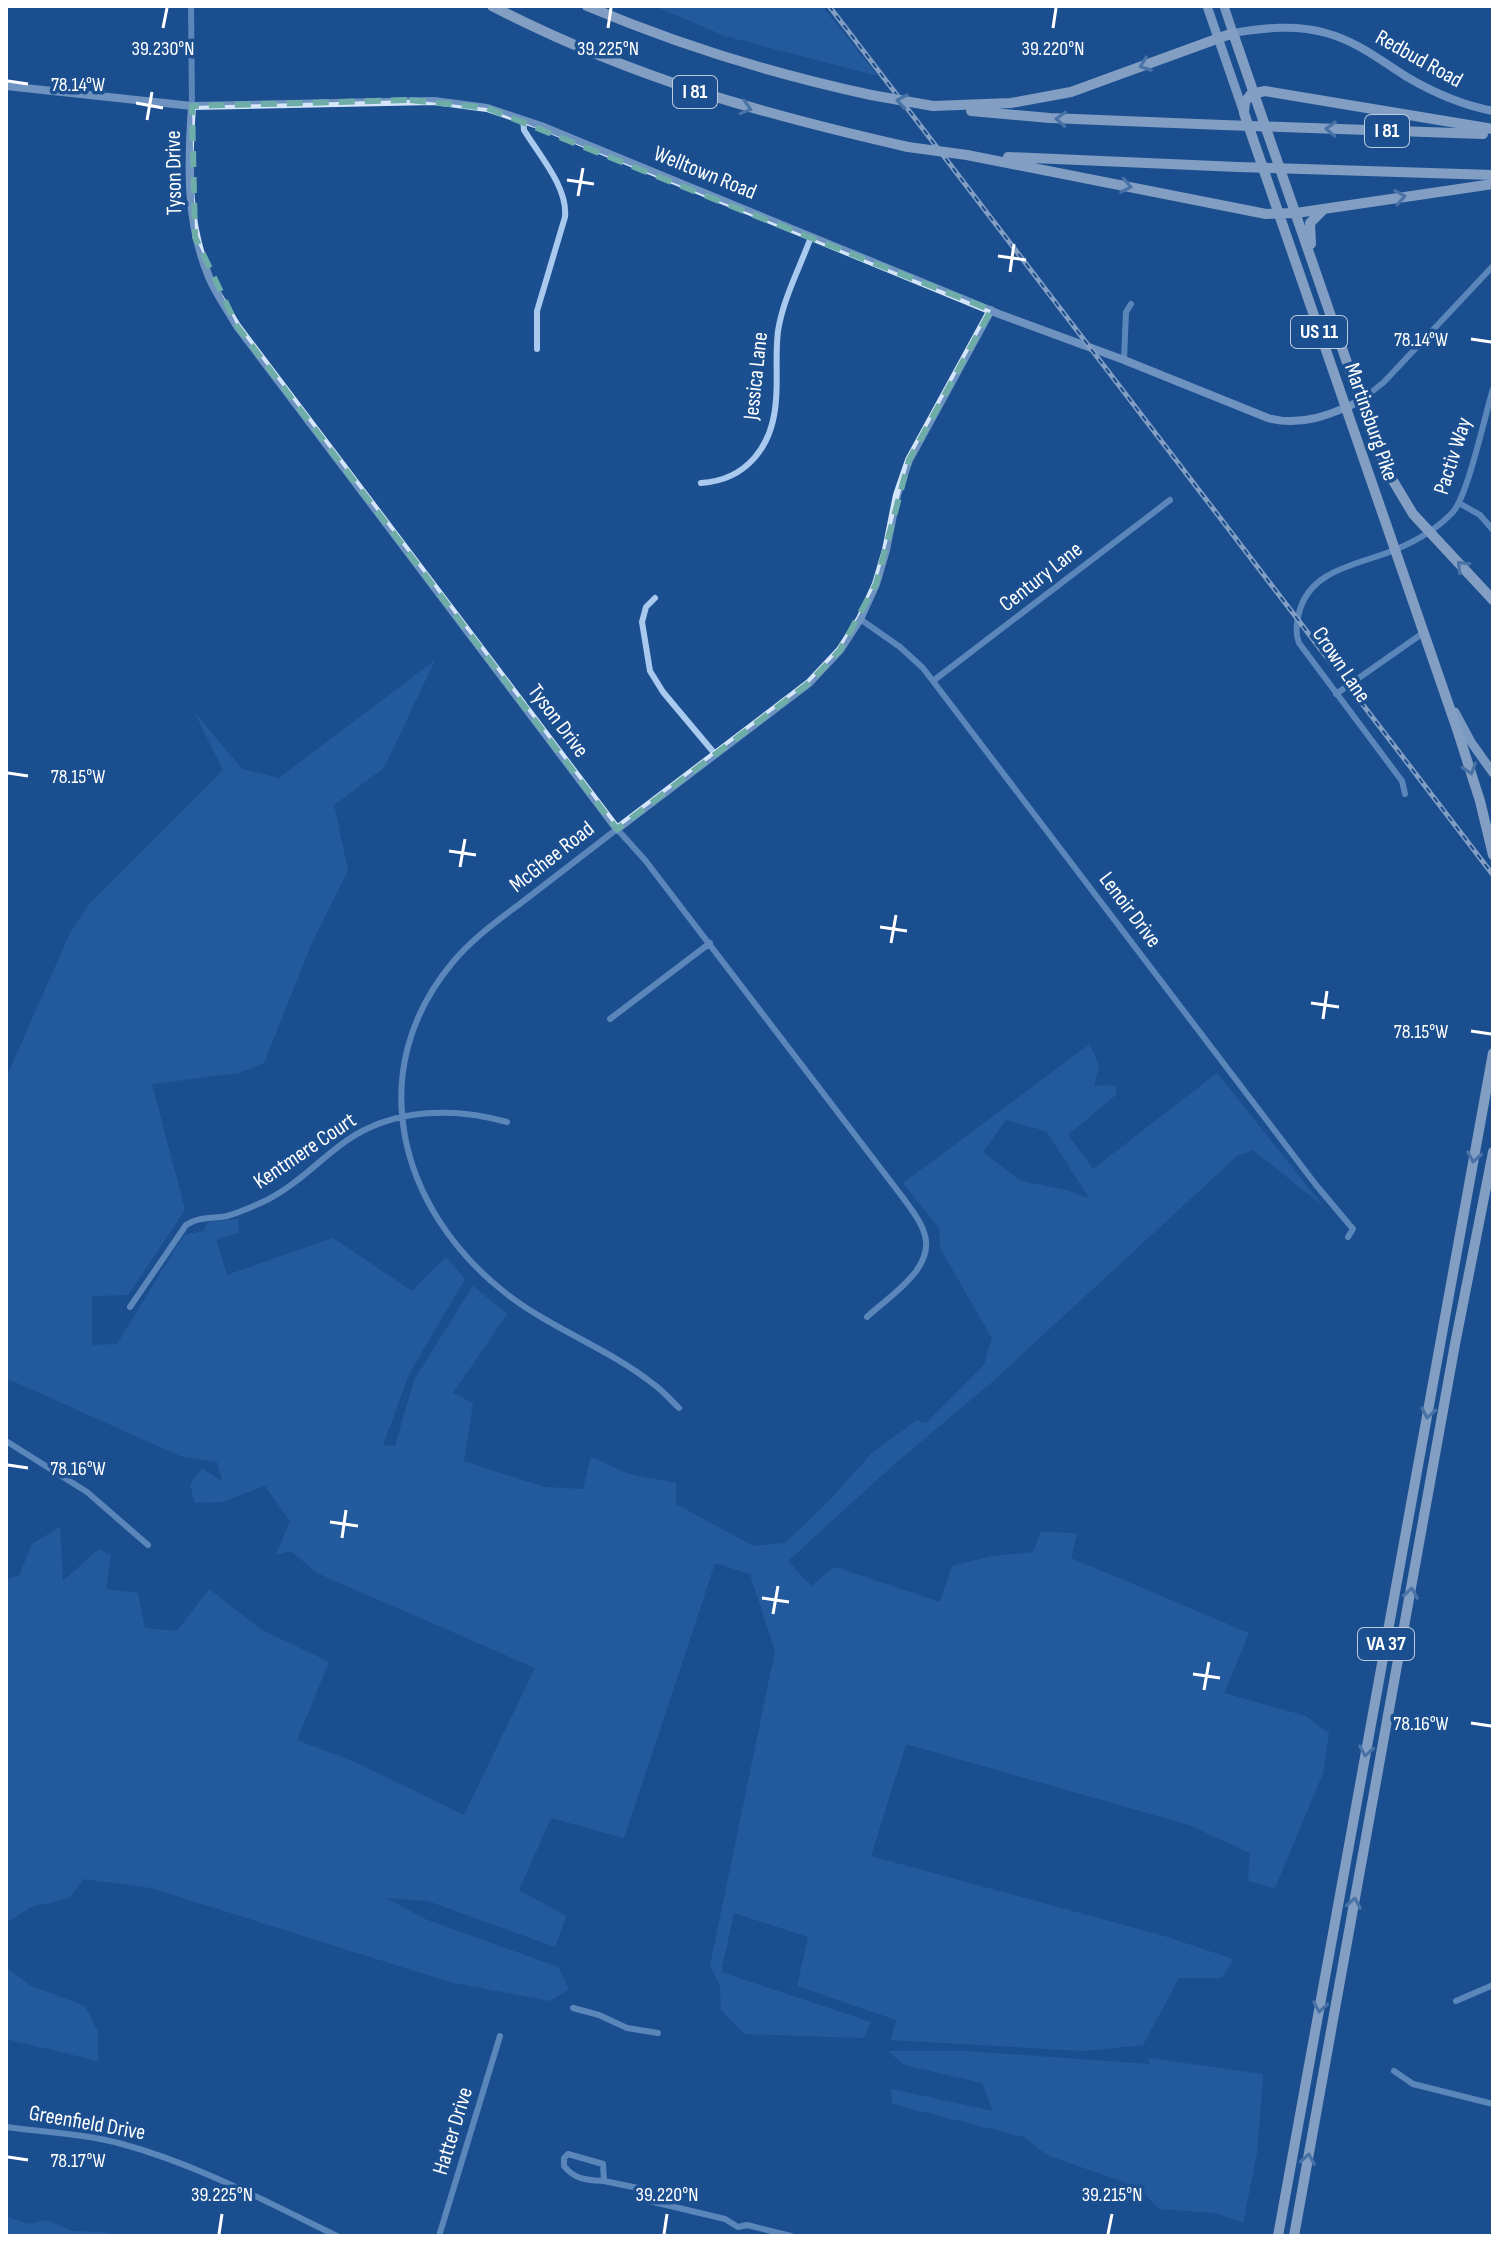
<svg xmlns="http://www.w3.org/2000/svg" width="1499" height="2242" font-family="'Sofia Sans Condensed',sans-serif">
	<rect width="100%" height="100%" fill="#1b4f8f"/>
	<path fill="#2e69ad" fill-rule="evenodd" d="M655,6H822L878,76L725,36Z
		M435,660L384,768L334,805L348,870L311,945L264,1063L238,1073L152,1084L185,1210L128,1295L92,1296V1345L117,1344L184,1235L204,1231L208,1222L238,1219L239,1233L216,1239L227,1275L333,1238L412,1291L446,1257L465,1279L409,1374L383,1445L395,1446L414,1380L473,1286L507,1314L453,1393L473,1403L464,1461L544,1487L583,1489L591,1457L629,1474L676,1483V1504L753,1546L785,1543L826,1504L872,1453L917,1420L926,1423L984,1365L992,1338L940,1248L939,1228L903,1183L1090,1044L1099,1066L1094,1086L1115,1085L1117,1094L1068,1135L1093,1169L1217,1073L1323,1206L1253,1150L1237,1156L992,1382L891,1467L788,1561L811,1586L835,1567L940,1602L952,1566L992,1556L1033,1552L1041,1532L1077,1533L1071,1558L1249,1633L1224,1693L1306,1716L1329,1733L1323,1773L1275,1888L1248,1881L1250,1853L1189,1825L906,1744L871,1856L1164,1936L1233,1959L1222,1978H1179L1143,2045L1083,2051L891,2040L896,2020L797,1986L808,1937L734,1913L721,1972L871,2022L864,2038L745,2034L721,2010L720,1985L710,1966L775,1651L750,1574L715,1563L624,1838L551,1818L519,1890L566,1916L555,1947L428,1901L386,1898L425,1919L558,1967L569,1989L550,2001L450,1982L151,1888L84,1879L69,1898L31,1907L9,1921L6,1919V1579L19,1576L32,1544L60,1527L63,1581L99,1549L111,1555L106,1589L138,1593L145,1628L177,1631L209,1589L260,1629L329,1662L297,1740L357,1763L464,1815L535,1668L317,1573L291,1551L276,1555L290,1521L265,1486L222,1502L195,1503L190,1485L202,1468L223,1482L217,1462L180,1456L6,1378V1078L70,933L89,904L223,770L195,713L242,769L279,778ZM1006,1120L1046,1131L1090,1199L1066,1190L1021,1181L983,1152Z
		M6,1967L31,1986L85,2006L98,2032V2061L6,2039Z
		M888,2051H965L1150,2064L1148,2058L1263,2074L1257,2153L1243,2223L1216,2213L1159,2209L1138,2187L1047,2155L1024,2137L892,2104L891,2089L993,2111L982,2083L904,2065Z
		M6,2216L28,2224L47,2220L72,2231L101,2232L121,2236H6Z"/>
	<g fill="none" stroke-linecap="round" stroke-linejoin="round">
		<path stroke="#a9c9ee" stroke-width="6" d="M191,6L192,106
			M523,120L524,130C539,155 568,187 565,217L537,311V349
			M1124,360L1126,312L1131,304
			M1360,401L1384,382L1493,266
			M701,483C747,480 773,446 776,400C778,377 775,354 778,331C783,299 800,267 811,237
			M1459,503L1480,515L1493,530
			M655,598L646,607L642,622L650,671L663,692L715,754
			M860,619L900,647L923,668L1316,1185L1353,1229L1348,1237
			M933,681L1170,500
			M1336,694L1423,633
			M1405,794L1402,781L1299,643C1295,633 1296,624 1299,613C1310,568 1360,565 1397,549C1418,540 1437,529 1453,512C1468,495 1485,415 1493,389
			M610,1019L710,943
			M130,1307L186,1225C199,1216 212,1219 227,1216C241,1212 254,1206 267,1200C298,1184 319,1160 346,1141C393,1108 454,1107 507,1122
			M679,1408C670,1399 662,1390 652,1383C606,1347 549,1328 503,1291C399,1208 362,1070 453,962C472,939 497,921 521,903C553,878 585,854 617,829L645,860L904,1199C911,1209 920,1220 924,1232C937,1268 889,1296 867,1317
			M6,1441L87,1492L148,1545
			M1456,2001L1493,1985
			M573,2008L599,2015L627,2028L658,2033
			M1394,2071L1413,2084L1493,2104
			M6,2127C44,2132 85,2134 122,2144C196,2164 267,2202 337,2236
			M568,2154L603,2164L604,2181C588,2180 575,2180 564,2166V2158Z
			M604,2181L638,2188L639,2194L645,2200L725,2219L738,2227L747,2225L791,2236
			M439,2236L500,2036"/>
		<path stroke="#d6e6fa" stroke-width="8" d="M1233,33C1263,28 1296,24 1326,33C1356,41 1380,60 1407,77C1434,93 1462,105 1493,111
			M6,86L192,106L434,101L487,108L541,126L999,314L1124,360L1268,418C1301,427 1330,415 1360,401
			M192,106C188,165 186,222 209,277C216,294 228,310 237,326L617,829L809,683L840,650L860,619L876,584L886,550L897,495L909,460L991,310"/>
		<path stroke="#f0f6ff" stroke-width="9" d="M1207,6L1244,113
			M1224,6L1233,33
			M1455,712L1471,742L1493,773"/>
		<path stroke="#fff" stroke-width="10" d="M492,6C630,77 758,113 908,147
			M587,6C679,45 773,74 871,95
			M933,106L1011,103L1071,92L1233,33L1370,429L1386,469L1413,514L1493,600
			M971,111L1050,118L1223,125
			M1282,127L1483,134
			M1493,129L1265,91L1251,94L1245,102L1244,113L1457,729L1480,801L1493,855
			M967,155L1266,214L1296,213L1493,184
			M1008,157L1238,167
			M1303,169L1493,175
			M1311,244L1310,223L1323,210
			M1278,2236L1493,1053
			M1294,2236L1455,1344L1493,1152"/>
		<g stroke="#fff" stroke-width="5">
			<path id="rail" d="M829,6L1493,875"/>
		</g>
		<use href="#rail" stroke="#1b4f8f" stroke-width="2" stroke-dasharray="6" stroke-linecap="butt"/>
		<path stroke="#fff" stroke-width="10" d="M871,95L933,106
			M1223,125L1282,127
			M908,147L967,155
			M1238,167L1303,169"/>
	</g>
	<defs><path id="oneway-chevron" d="M-2-3.5L2.5 0L-2 3.5" fill="none" stroke-width="1.6" stroke-linecap="round" stroke-linejoin="round" transform="scale(2)"/></defs>
	<g stroke="#829ec1">
		<use href="#oneway-chevron" transform="translate(1145 65) rotate(159)"/>
		<use href="#oneway-chevron" transform="translate(902 101) rotate(-170)"/>
		<use href="#oneway-chevron" transform="translate(746 108) rotate(16)"/>
		<use href="#oneway-chevron" transform="translate(1061 119) rotate(-177)"/>
		<use href="#oneway-chevron" transform="translate(1331 129) rotate(-178)"/>
		<use href="#oneway-chevron" transform="translate(1126 186) rotate(11)"/>
		<use href="#oneway-chevron" transform="translate(1400 197) rotate(-9)"/>
		<use href="#oneway-chevron" transform="translate(1462 566) rotate(-135)"/>
		<use href="#oneway-chevron" transform="translate(1470 769) rotate(72)"/>
		<use href="#oneway-chevron" transform="translate(1474 1157) rotate(100)"/>
		<use href="#oneway-chevron" transform="translate(1428 1413) rotate(100)"/>
		<use href="#oneway-chevron" transform="translate(1411 1593) rotate(-80)"/>
		<use href="#oneway-chevron" transform="translate(1366 1751) rotate(100)"/>
		<use href="#oneway-chevron" transform="translate(1354 1903) rotate(-80)"/>
		<use href="#oneway-chevron" transform="translate(1320 2007) rotate(100)"/>
		<use href="#oneway-chevron" transform="translate(1308 2159) rotate(-80)"/>
	</g>
	<path d="M0 0H1499V2242H0ZM410,100L487,108L991,310L909,460L876,584L840,650L809,683L617,829L237,326L195,237L192,106Z" fill="#1b4f8f" fill-opacity=".55" fill-rule="evenodd"/>
	<path fill="none" stroke="#6fada8" stroke-width="6" stroke-dasharray="16 10" stroke-linejoin="round" d="M410,100L487,108L991,310L909,460L876,584L840,650L809,683L617,829L237,326L195,237L192,106Z"/>
	<path fill="none" stroke="#fff" stroke-width="3" d="M163,28L167,8M608,28L611,8M1053,28L1056,8M8,81L28,84M136,103L163,108M147,120L152,92M567,180L594,184M578,196L583,168M998,256L1026,260M1010,272L1014,244M1471,339L1491,342M8,773L28,776M449,851L476,855M460,867L465,839M880,927L907,931M891,943L896,915M1311,1003L1339,1007M1323,1019L1327,991M1471,1031L1491,1034M8,1465L28,1468M330,1522L358,1526M342,1538L346,1510M762,1598L789,1602M773,1614L778,1586M1193,1674L1220,1678M1204,1690L1209,1662M1471,1723L1491,1726M8,2157L28,2160M219,2234L222,2214M664,2234L667,2214M1108,2234L1112,2214"/>
	<g text-anchor="middle" dominant-baseline="central" stroke-width="7" stroke-linejoin="round" paint-order="stroke">
		<g fill="#1b4f8f" stroke="#bbcadd" stroke-width="2">
			<rect x="673" y="76" width="44" height="32" rx="6"/>
			<rect x="1365" y="115" width="44" height="32" rx="6"/>
			<rect x="1291" y="316" width="56" height="32" rx="6"/>
			<rect x="1358" y="1628" width="56" height="32" rx="6"/>
		</g>
		<g font-size="20" font-weight="bold" fill="#fff">
			<text x="695" y="92">I 81</text>
			<text x="1387" y="131">I 81</text>
			<text x="1319" y="332">US 11</text>
			<text x="1386" y="1644">VA 37</text>
		</g>
		<g font-size="22" fill="#fff" stroke="#1b4f8f">
			<text transform="translate(1419 59) rotate(29)">Redbud Road</text>
			<text transform="translate(174 173) rotate(-91)">Tyson Drive</text>
			<text transform="translate(705 173) rotate(22)">Welltown Road</text>
			<text transform="translate(756 376) rotate(-84)">Jessica Lane</text>
			<text transform="translate(1371 422) rotate(71)">Martinsburg Pike</text>
			<text transform="translate(1453 456) rotate(-72)">Pactiv Way</text>
			<text transform="translate(1041 577) rotate(-38)">Century Lane</text>
			<text transform="translate(1341 665) rotate(56)">Crown Lane</text>
			<text transform="translate(558 721) rotate(53)">Tyson Drive</text>
			<text transform="translate(552 857) rotate(-38)">McGhee Road</text>
			<text transform="translate(1130 910) rotate(53)">Lenoir Drive</text>
			<text transform="translate(305 1151) rotate(-34)">Kentmere Court</text>
			<text transform="translate(87 2123) rotate(10)">Greenfield Drive</text>
			<text transform="translate(453 2131) rotate(-73)">Hatter Drive</text>
		</g>
	</g>
	<g font-size="20" text-anchor="middle" fill="#fff" stroke="#1b4f8f" stroke-width="7" stroke-linejoin="round" paint-order="stroke">
		<text x="163" y="55">39.230°N</text>
		<text x="608" y="55">39.225°N</text>
		<text x="1053" y="55">39.220°N</text>
		<text x="78" y="91">78.14°W</text>
		<text x="1421" y="346">78.14°W</text>
		<text x="78" y="783">78.15°W</text>
		<text x="1421" y="1038">78.15°W</text>
		<text x="78" y="1475">78.16°W</text>
		<text x="1421" y="1730">78.16°W</text>
		<text x="78" y="2167">78.17°W</text>
		<text x="222" y="2201">39.225°N</text>
		<text x="667" y="2201">39.220°N</text>
		<text x="1112" y="2201">39.215°N</text>
	</g>
	<rect width="1499" height="2242" fill="none" stroke="#ffffff" stroke-width="16"/>
</svg>
